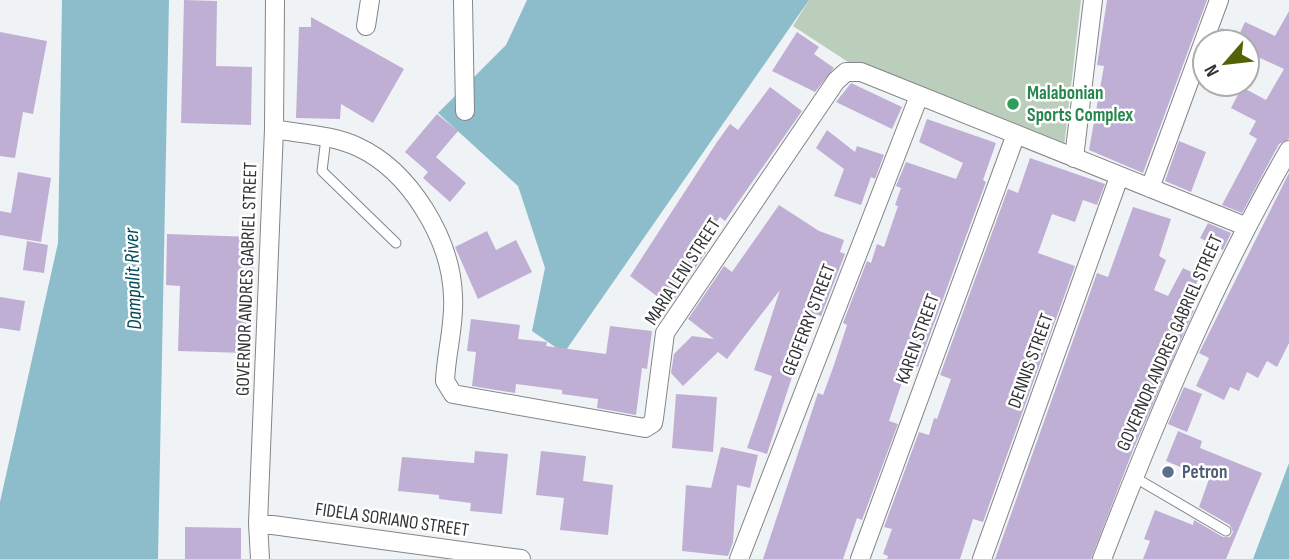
<svg xmlns="http://www.w3.org/2000/svg" width="1289" height="559" font-family="'Sofia Sans Condensed',sans-serif">
	<rect width="100%" height="100%" fill="#f0f3f6"/>
	<path fill="#bbcebb" d="M809,0H1081L1064,147L848,62L793,26Z"/>
	<path fill="#8dbdcb" d="M62,0H169L158,559H0V502L58,243Z
		M527,0H809L564,353L532,331L545,268L518,186L438,113L506,45Z
		M1289,463V559H1253Z"/>
	<path fill="#bfafd4" d="M184,0L217,1L216,66L252,67L251,125L181,123Z
		M1107,0H1207L1143,173L1089,150L1104,66L1097,65Z
		M1289,11V139L1279,144L1242,213L1222,205L1257,139L1249,134L1256,121L1231,108L1242,87L1266,100L1284,69L1247,52V42H1216L1221,28L1239,35L1245,22L1275,36Z
		M311,17L404,69L373,123L341,104L340,119L296,118L299,27H311Z
		M0,32L47,41L33,114L23,112L15,158L0,156Z
		M797,32L819,47L814,54L834,68L815,92L772,71Z
		M851,83L902,107L892,129L836,102Z
		M770,87L802,111L725,221L720,217L698,246L706,252L670,306L630,276L717,142L730,124L738,130Z
		M437,114L458,131L436,157L466,183L450,202L423,178L428,172L405,152Z
		M927,119L996,143L983,180L986,182L918,367L909,364L899,391L889,421L898,424L862,520L857,518L843,559H763L818,393L823,395L834,365L847,325L843,323L867,261L871,263L877,244L884,247L898,206L895,205L901,188L896,186L906,162L956,179L963,163L919,142Z
		M827,130L855,152L857,146L884,155L875,179L871,177L861,205L834,196L844,169L816,148Z
		M1179,141L1206,152L1191,192L1165,181Z
		M1030,158L1105,184L1097,205L1083,200L1075,222L1052,214L1038,253L1075,266L983,522L973,519L960,559H887L888,556L883,554L892,529L884,527L919,432L929,435L934,418L937,419L951,379L940,375L1008,189L1018,193Z
		M18,172L51,178L41,242L0,235V211L11,213Z
		M1289,173V343L1277,367L1267,361L1258,378L1247,372L1239,391L1230,387L1224,400L1196,386L1209,358L1199,353Z
		M779,205L819,231L844,240L840,252L845,254L821,316L815,314L805,347L802,346L767,454L747,448L772,376L754,370L780,290L727,359L718,352L683,386L671,373L674,354L692,336L714,339L688,319L724,266L732,272Z
		M1133,207L1171,219L1159,256L1166,260L1154,290L1168,296L1183,268L1200,276L1185,307L1194,310L1133,450L1091,559H995L1097,273L1108,277Z
		M1208,223L1231,233L1223,250L1200,238Z
		M487,231L496,250L516,240L532,272L478,299L455,247Z
		M167,234L254,237L253,288H247L246,353L178,351L180,286L166,285Z
		M27,241L48,245L44,273L23,270Z
		M0,297L25,301L20,331L0,328Z
		M471,319L520,325L518,339L547,342L546,346L606,354L610,326L652,331L647,369L642,368L636,415L597,408L598,399L562,394V390L516,384L515,393L472,386L476,352L467,351Z
		M1184,387L1202,394L1187,432L1168,424Z
		M676,394L717,397L713,452L672,448Z
		M1178,431L1202,441L1200,448L1262,473L1226,559H1143L1150,541L1144,539L1155,510L1193,525L1194,520L1223,537H1230L1233,532L1230,525L1199,507L1209,479L1166,461Z
		M721,447L758,455L750,488L737,485L733,542L728,556L682,551L686,485L711,488Z
		M475,451L508,454L502,514L470,511L471,503L439,499V495L398,491L402,457L474,463Z
		M541,451L586,456L583,481L613,485L608,535L560,530L564,498L536,495Z
		M185,527L241,528V559H185Z"/>
	<g fill="none" stroke-linecap="round" stroke-linejoin="round">
		<g stroke="#838588" stroke-width="11">
			<path id="lane" d="M326,138L322,171L396,243
				M1134,477L1226,531"/>
		</g>
		<g stroke="#838588" stroke-width="20">
			<path id="street" d="M463,0L465,111
				M366,26L370,0
				M274,129C301,134 333,135 358,147C410,171 451,239 453,296C455,324 446,353 445,381L453,394L645,428L653,423L654,418L665,333L836,81L846,72H861L1245,226
				M1074,158L1093,0
				M1150,188L1219,0
				M258,523L521,559
				M260,559L258,523L274,129L275,0
				M739,559L919,96
				M860,559L1016,134
				M982,559L1119,177
				M1102,559C1156,419 1214,280 1289,150"/>
		</g>
		<use href="#lane" stroke="#fff" stroke-width="9"/>
		<use href="#street" stroke="#fff" stroke-width="18"/>
	</g>
	<circle fill="#2e9e5b" stroke="#fff" stroke-width="2.5" cx="1013" cy="104" r="7"/>
	<circle fill="#5c6f8a" stroke="#fff" stroke-width="2.5" cx="1168" cy="472" r="7"/>
	<g text-anchor="middle" dominant-baseline="central" stroke-width="5" stroke-linejoin="round" paint-order="stroke">
		<g font-size="19" font-weight="bold" fill="#27864d" stroke="#fff" text-anchor="start">
			<text x="1027" y="93">Malabonian<tspan x="1027" dy="22">Sports Complex</tspan></text>
		</g>
		<g font-size="19" fill="#323334" stroke="#fff">
			<text transform="translate(683 272) rotate(-57)">MARIA LENI STREET</text>
			<text transform="translate(247 279) rotate(-88)">GOVERNOR ANDRES GABRIEL STREET</text>
			<text transform="translate(809 320) rotate(-69)">GEOFERRY STREET</text>
			<text transform="translate(918 339) rotate(-70)">KAREN STREET</text>
			<text transform="translate(1170 343) rotate(-66)">GOVERNOR ANDRES GABRIEL STREET</text>
			<text transform="translate(1031 361) rotate(-70)">DENNIS STREET</text>
			<text transform="translate(392 520) rotate(8)">FIDELA SORIANO STREET</text>
		</g>
		<g font-size="19" font-weight="bold" fill="#4e5e75" stroke="#fff" text-anchor="start">
			<text x="1182" y="472">Petron</text>
		</g>
		<g font-size="21" font-style="italic" fill="#004a59" stroke="#fff">
			<text transform="translate(133 279) rotate(-92)">Dampalit River</text>
		</g>
	</g>
	<g transform="translate(1226 63) rotate(242)"><circle r="33" fill="#ffffff" stroke="#adadae" stroke-width="2"/>
	<path d="M0-5L12 26L0 18L-12 26Z" fill="#526206"/>
	<text y="-10" font-size="19" font-weight="bold" text-anchor="middle" fill="#323334">N</text>
	</g>
</svg>
